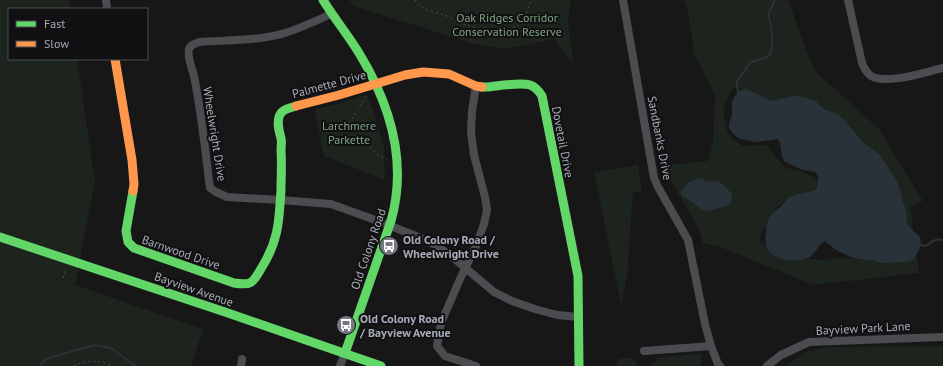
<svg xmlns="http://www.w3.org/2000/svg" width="943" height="366" font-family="'PT Sans',sans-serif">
	<rect width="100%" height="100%" fill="#171717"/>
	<path fill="#1d241e" d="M0,0H69L70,9H9V59H77L95,182L75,285L203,329L191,366H0Z
		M350,0H570V7L568,21L573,63L554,39L506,49L475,44L353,6Z
		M684,0H788L814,70L879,129L923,201L910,206L914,236L903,231L905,207L873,157L841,117L809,100L777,105L745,90L734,87L729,94L723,109L727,131L732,139L743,146L766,145L785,168L801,171L814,177L817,180L819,186L812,195H798L778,206L761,233L759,240L770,250L798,258L822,260L840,258L906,262L917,256L919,273L813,285L723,248L703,243L697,225L668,176V165L708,161L713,142L715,95L694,54L688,11Z
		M367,94L375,115L384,149L385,180L332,159L324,157L315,109L333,105Z
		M638,165L642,192H633L627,277L621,305L594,172Z
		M943,346V366H786L805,352L827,347Z
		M701,353V366H650L658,358Z
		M618,358H633L638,366H617Z"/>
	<path fill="#2a3239" d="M746,89L751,91L771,101L795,96L805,97L816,101L819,105L825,109L839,115L846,122L855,133L865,144L879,154L888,167L897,181L906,212L907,223L909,227L920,237L921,245L915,258L909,262H905L882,263L872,260H865L853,258L836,250L825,241C817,244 817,254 808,258C801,261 792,261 784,259C768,256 763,246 766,231C766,226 767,222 769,219C771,214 777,210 781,206C784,203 787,199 790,197C798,193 808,193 816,190L818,185V176L815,172L800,169L784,161L782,156L780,143L778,139L757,142L740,139L733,134L729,128V124L732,115V101L738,91Z
		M702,178L706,182C720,179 724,184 732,194L731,202L729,205L708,211L702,210L692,202L681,195V192L688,182Z"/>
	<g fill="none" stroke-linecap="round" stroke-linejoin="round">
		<path stroke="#2a3239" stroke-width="2" d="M738,91L737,86V81L745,70L750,62C754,61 760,60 765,58C779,51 769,26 769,14C770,9 773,4 775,0
			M921,245L926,246C931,242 936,238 943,240
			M40,366L46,359L94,345L111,348L135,366"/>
		<path stroke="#4d4e52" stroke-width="1" stroke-dasharray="2 3" stroke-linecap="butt" d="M415,0C420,10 434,12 444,15C453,19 461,24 470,26C481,30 505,32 516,26C524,21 528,9 531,0
			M349,123L366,97
			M354,136L362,139L378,155L387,159
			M63,278L66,269
			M74,366C86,360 100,359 112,366"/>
		<path stroke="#4b4c50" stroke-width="8" d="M106,0L107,9
			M623,0L654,178L658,187L688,240L705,324L711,346L718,364L720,366
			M848,0L862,63C864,68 867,73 871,76C887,85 925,72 943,68
			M331,14C316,21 301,28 285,33C258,41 228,40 199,42C195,44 191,44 189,49C187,56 192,69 194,76C201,111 205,146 209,181L210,188L216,192L227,197L280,200L331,204L378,221L416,236L435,245L450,255L494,292L512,301L535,309L557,315L579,317
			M476,86L472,111L471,132L474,155L485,197L487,210L484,224L476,246L460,279L441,323L437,346L445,356L476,366
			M644,351L711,346
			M241,366L242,359
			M340,366L345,353
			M767,366L781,355L809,342L943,337"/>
		<path stroke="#63d668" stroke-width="9" d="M323,0C334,18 348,35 359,53C390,104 408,161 391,221L345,353
			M482,87H487C498,86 520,82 530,85C536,87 539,91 542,96L578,276L579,366
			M133,191L126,231L128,242L134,248L234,283C253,286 253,282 262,267C279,240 279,220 281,190C281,177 282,164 281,150C281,146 282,142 281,138C279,131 277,124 279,117C281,109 290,108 296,106
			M0,237L225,312L381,366"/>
		<path stroke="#ff974d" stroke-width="9" d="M115,59L132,160L134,184L133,191
			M296,106L339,95L405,75L423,72L449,74L476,86L482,87"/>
	</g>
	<defs>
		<g id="bus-disc" transform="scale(1)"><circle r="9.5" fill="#757880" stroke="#111113"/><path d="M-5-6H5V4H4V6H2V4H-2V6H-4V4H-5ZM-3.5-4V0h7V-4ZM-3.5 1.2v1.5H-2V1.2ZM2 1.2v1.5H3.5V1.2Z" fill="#fff"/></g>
	</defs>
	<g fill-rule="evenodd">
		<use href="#bus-disc" x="389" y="246"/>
		<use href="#bus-disc" x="346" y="325"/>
	</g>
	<g text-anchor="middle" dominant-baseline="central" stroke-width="4" stroke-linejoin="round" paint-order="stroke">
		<g font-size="12" fill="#7fa381" stroke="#111113">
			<text x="507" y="17">Oak Ridges Corridor<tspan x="507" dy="14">Conservation Reserve</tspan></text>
			<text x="349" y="125">Larchmere<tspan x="349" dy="14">Parkette</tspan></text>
		</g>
		<g font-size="12" fill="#a8adb8" stroke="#111113">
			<text transform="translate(329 84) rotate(-15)">Palmette Drive</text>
			<text transform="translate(215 134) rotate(81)">Wheelwright Drive</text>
			<text transform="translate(660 138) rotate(79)">Sandbanks Drive</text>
			<text transform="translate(563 142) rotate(79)">Dovetail Drive</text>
			<text transform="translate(368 249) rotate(-71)">Old Colony Road</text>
			<text transform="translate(181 252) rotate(19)">Barnwood Drive</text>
			<text transform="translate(194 289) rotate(19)">Bayview Avenue</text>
			<text transform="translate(863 328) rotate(-3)">Bayview Park Lane</text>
		</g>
		<g font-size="12" font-weight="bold" fill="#a8adb8" stroke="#111113" text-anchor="start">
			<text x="403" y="239">Old Colony Road /<tspan x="403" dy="14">Wheelwright Drive</tspan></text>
			<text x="360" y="318">Old Colony Road<tspan x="360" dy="14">/ Bayview Avenue</tspan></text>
		</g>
	</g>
	<rect x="8" y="8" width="140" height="52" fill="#111113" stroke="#4d4f55"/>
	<rect x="16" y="21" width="20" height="6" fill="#63d668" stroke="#4d4f55"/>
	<text x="44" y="28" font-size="12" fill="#a8adb8">Fast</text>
	<rect x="16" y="41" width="20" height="6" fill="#ff974d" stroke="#4d4f55"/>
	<text x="44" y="48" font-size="12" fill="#a8adb8">Slow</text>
</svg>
